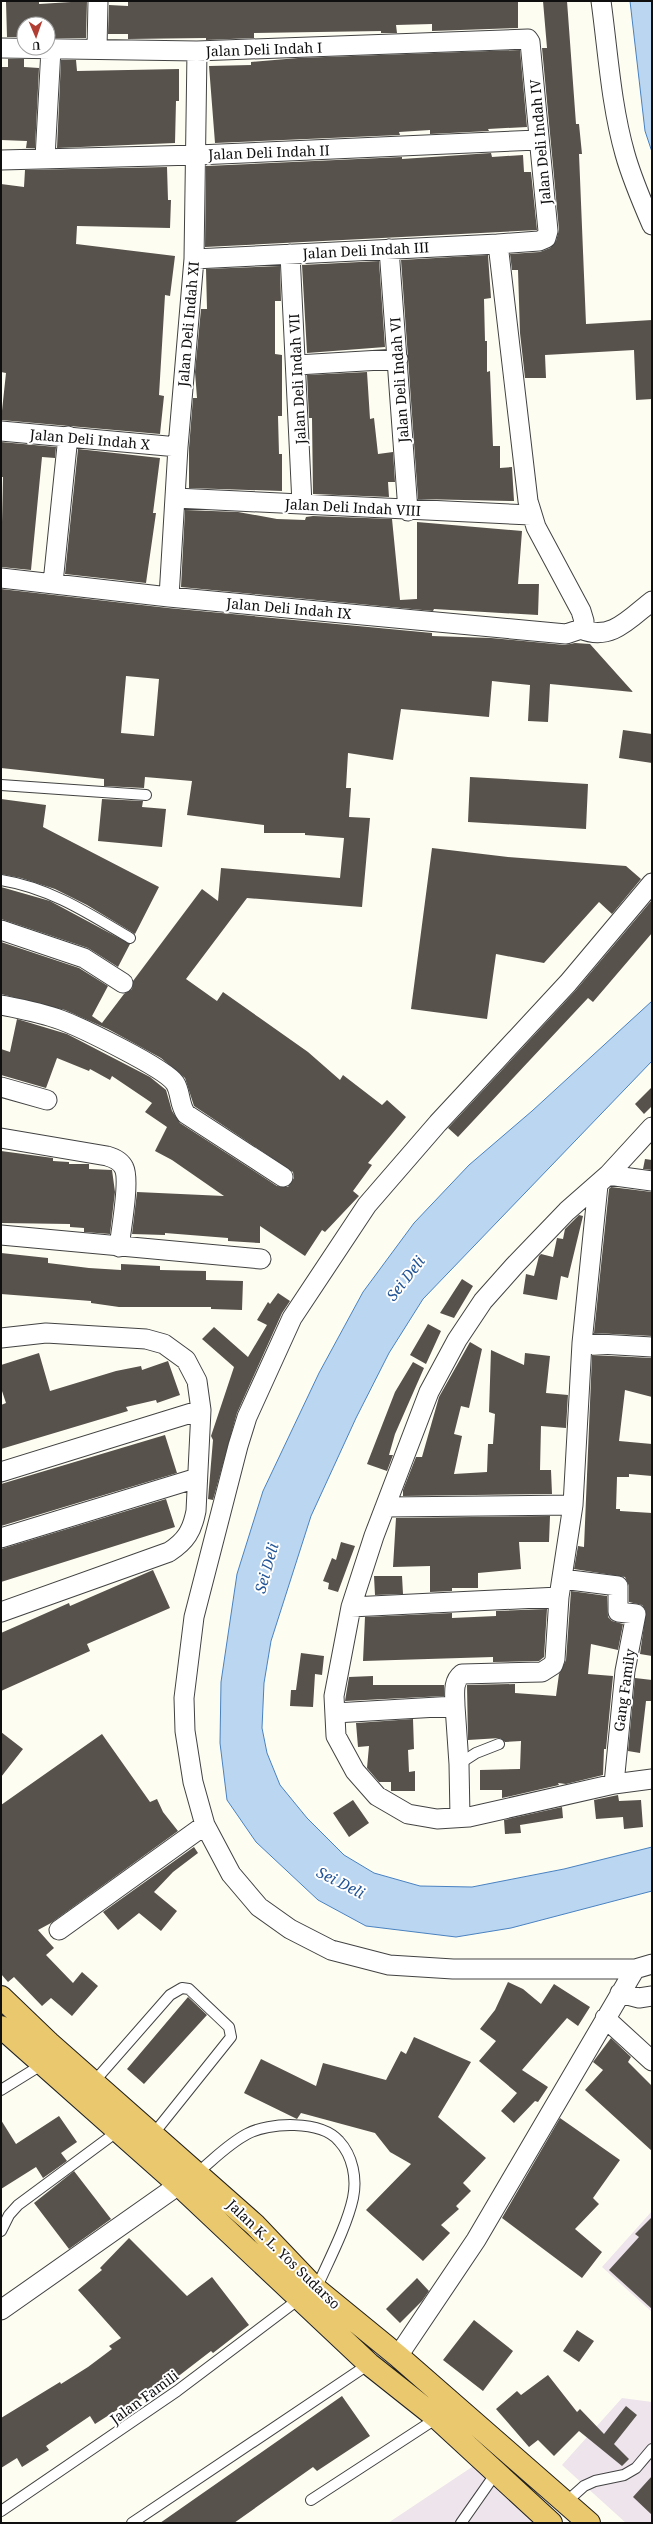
<svg xmlns="http://www.w3.org/2000/svg" width="653" height="2524" font-family="'Noto Serif',serif">
	<rect width="100%" height="100%" fill="#fefdf2"/>
	<path fill="#ede4ec" d="M652,2211V2312L602,2267Z
		M622,2398L652,2402V2523H626L562,2465Z
		M475,2465L534,2523H388Z"/>
	<path fill="#bbd6f1" stroke="#4982c1" d="M630,1H652V152L645,131Z
		M652,1001V1061L423,1299L389,1353L356,1418L311,1516L271,1641L264,1683L262,1728L267,1753L280,1785L307,1818L344,1855L374,1873L420,1886L472,1887L564,1869L652,1847V1891L511,1928L456,1937L366,1926L318,1900L256,1842L227,1800L220,1743L221,1682L237,1574L263,1491L319,1373L363,1292L414,1223L469,1165L532,1111Z"/>
	<path fill="#57524c" fill-rule="evenodd" d="M39,1V4L87,1L86,38H48V24H24V37H7L6,2Z
		M128,1H518V28L432,31V24L396,25L397,33H381V31L254,33V38L206,40V38L128,39V34H108L109,5L128,6Z
		M543,1H567L576,124H579L582,154H579L586,324L652,320V399L636,400L634,350L545,355L546,378H525L520,333L518,270H512L510,254L540,252L550,248L556,241L559,230L542,48H547Z
		M520,50L527,127L488,129L489,131L430,134V130L399,132L400,135L215,143L209,66L251,65V62L298,58Z
		M8,59H24V67L39,68L35,148H26L27,141L1,140V67H8Z
		M61,60H76L77,71L179,69V101H176L175,143L57,148Z
		M491,153L492,157L523,155L524,172H531L537,230L205,247L206,166L402,157V159Z
		M167,167L168,200H171L170,228L77,226L76,244L175,256L170,296L165,295L159,395L164,396L160,434L1,420L6,373L1,372V184L24,187L25,170Z
		M488,255L491,298L484,299L485,341H487V372L490,371L493,446H500V468L512,467L514,501L418,499L401,260Z
		M379,261L385,347L307,353L302,265Z
		M280,266L281,301H275V354L282,355V416H278L279,454H282V491L189,488V448L193,398H197L195,372L201,309H207L206,269Z
		M367,372L370,419L374,418L378,454L393,452L395,482H388L389,497L313,494L312,418H309L307,375Z
		M1,442L56,447L55,458L42,457L31,570L1,567L3,477H1Z
		M78,449L160,458L153,513H156L146,583L65,574Z
		M185,510L238,512L277,519L305,520L306,517L313,516L392,519L400,600L417,599V522L522,531L518,584H539L538,615L434,609L433,611L181,587Z
		M1,589L168,608L432,633V636L491,638L565,645L575,643L590,644L633,692L550,684L548,722L528,721L530,685L492,681L489,717L401,709L393,760L348,753L346,788H351L349,817L370,818L362,907L247,898L186,979L217,1001L223,992L308,1052L340,1080L343,1075L382,1105L387,1100L406,1117L368,1163L372,1165L353,1191L359,1196L325,1232L322,1230L305,1256L260,1226V1243L228,1241V1238L165,1233V1235L132,1234L137,1192L224,1196L172,1160L155,1151L167,1127L145,1112L152,1103L112,1076L110,1080L90,1069L89,1071L57,1058L46,1088L1,1075V1049L10,1052L17,1019L67,1034L150,1077L166,1090L172,1111L180,1123L277,1186L288,1187L294,1178L293,1172L194,1106L185,1078L161,1058L108,1029L65,1010L1,994V942L79,968L108,986L92,1016L102,1023L124,994L132,989L133,981L202,889L218,901L221,868L340,878L344,838L305,835V833H264V825L187,815L192,781L145,777L144,788L104,786V779L1,768ZM126,676L159,679L154,736L121,733Z
		M623,730L652,734V763L619,758Z
		M470,777L588,784L586,829L468,822Z
		M1,799L46,805L43,827L159,887L135,934L87,905L55,889L21,878L1,874Z
		M102,799L143,801L142,807L166,809L162,847L98,841Z
		M432,848L508,857L626,866L641,879L612,914L599,902L544,963L496,954L487,1019L411,1009Z
		M1,887L50,901L130,944L118,967L88,948L1,919Z
		M652,900V933L593,1002L588,998L458,1137L448,1128L576,990Z
		M652,1087V1106L644,1114L635,1104Z
		M1,1151L53,1158V1161L69,1162V1164H89V1169L112,1170L115,1192L110,1234L84,1232V1228L70,1227V1224L1,1223Z
		M645,1159L652,1160V1170L643,1169Z
		M611,1187L652,1192V1336L594,1333L609,1189Z
		M579,1215L583,1216L568,1278L561,1276L557,1300L523,1294L526,1274L534,1276L539,1256L541,1254L553,1257L557,1238L563,1239L565,1229Z
		M1,1253L48,1258V1263L89,1268L121,1270V1264L160,1266V1270L206,1271V1280L243,1281L242,1310L211,1309V1307H119L91,1303V1301L1,1294Z
		M462,1279L473,1286L454,1318L440,1313Z
		M278,1293L290,1301L282,1313L237,1413L213,1500L208,1499L213,1440L211,1436L234,1367L202,1339L214,1327L248,1357L267,1325L257,1320L268,1302L270,1304Z
		M428,1324L441,1331L426,1364L410,1355Z
		M470,1342L482,1349L469,1408L461,1406L454,1434L462,1436L454,1474L487,1472L488,1444H493L495,1414L489,1412L491,1350L524,1365L525,1353L550,1356L546,1393L568,1395L566,1428L541,1426L540,1470H551L552,1494L403,1496V1490L416,1457H422L439,1397Z
		M39,1353L50,1391L116,1371L141,1366L142,1370L168,1361L180,1395L157,1403L156,1400L126,1407L128,1411L1,1449V1405L6,1403L1,1388V1365Z
		M592,1355L652,1358V1397L625,1390L619,1441L652,1444V1476L629,1474V1477H617L616,1509H620V1511L652,1513V1656L640,1654L646,1611L642,1605L629,1602V1586L625,1577L574,1569L578,1546L584,1547Z
		M413,1362L424,1368L395,1434L389,1455H393L387,1471L367,1464L395,1392Z
		M165,1435L177,1473L1,1526V1484Z
		M166,1499L175,1527L1,1582V1549Z
		M550,1516L549,1542H519L521,1569L478,1573V1588H452V1591L430,1592V1566L393,1567L396,1518Z
		M341,1542L355,1546L338,1592L328,1589L329,1583L323,1581L332,1558L336,1560Z
		M153,1570L170,1608L87,1644L90,1651L1,1691V1633L69,1603L70,1606Z
		M374,1576H402L403,1594L375,1595Z
		M571,1591L607,1596L608,1617L612,1621L623,1624L618,1650L591,1644L588,1674L613,1676L606,1749H604L603,1775L566,1784L558,1783L559,1785L502,1798V1790H480V1770L520,1769L521,1741L505,1742L500,1738L468,1740L467,1685L515,1684V1693L556,1696L559,1674L566,1660Z
		M547,1609L544,1657L539,1661L493,1662V1657L363,1661L365,1617L452,1613V1618L496,1616V1611Z
		M301,1653L324,1656L322,1675L315,1674L313,1707L290,1706L291,1690H296Z
		M373,1676V1685H444V1696L345,1701L349,1677Z
		M635,1678L652,1680V1701H646L640,1753L628,1751Z
		M413,1719L414,1749L408,1750L409,1772L415,1771V1791H391V1782H379L367,1768L369,1746L358,1747L356,1723Z
		M1,1732L23,1749L1,1777Z
		M102,1734L150,1802L157,1799L163,1812L178,1831L51,1923L38,1930L54,1948L46,1955L73,1983L82,1972L98,1986L72,2016L51,1998L42,2006L14,1977L8,1982L1,1974V1805Z
		M618,1795L619,1801L641,1800L643,1827L624,1829L623,1817L596,1819L594,1800Z
		M353,1800L369,1823L349,1837L333,1813Z
		M562,1807L563,1818L520,1825L521,1833L505,1834L504,1820Z
		M194,1847L198,1853L173,1872L154,1892L177,1911L161,1931L139,1913L118,1930L103,1912Z
		M508,1982L523,1989L541,2004L554,1984L590,2007L578,2026L567,2018L522,2070L548,2087L538,2102L535,2101L514,2123L501,2111L517,2093L479,2061L496,2041L480,2029L495,2010Z
		M188,1997L207,2015L144,2084L127,2069Z
		M414,2037L471,2062L438,2117L486,2158L463,2183L471,2191L456,2206L459,2209L441,2225L450,2233L423,2261L366,2210L411,2164L390,2152L375,2133L301,2113L297,2119L244,2093L261,2059L316,2086L323,2063L386,2080L401,2051L406,2054Z
		M611,2038L631,2057L628,2062L652,2086V2151L585,2090L603,2070L593,2062Z
		M59,2116L77,2142L61,2153L67,2161L43,2178L36,2167L1,2189V2120L16,2144Z
		M560,2118L620,2160L593,2198L599,2204L575,2229L602,2252L582,2278L502,2218Z
		M74,2171L111,2219L69,2249L34,2203Z
		M652,2217V2309L609,2270L639,2237L635,2234Z
		M129,2238L187,2296L212,2277L249,2325L213,2353L211,2351L176,2378L174,2375L123,2412L120,2408L95,2424L90,2416L46,2446L49,2450L22,2467L17,2458L1,2468V2418L60,2382L61,2384L88,2367L112,2349L109,2346L121,2338L78,2290L102,2270L100,2268Z
		M417,2278L429,2291L422,2301L400,2323L386,2309Z
		M474,2320L513,2351L483,2391L443,2360Z
		M577,2330L594,2341L579,2362L563,2351Z
		M548,2375L577,2412L580,2409L604,2434L626,2406L637,2415L614,2444L629,2459L622,2466L579,2431L554,2456L538,2440L529,2447L496,2409L517,2391L521,2395Z
		M342,2396L370,2436L317,2471L313,2467L234,2523H160Z
		M652,2476V2515L633,2497Z"/>
	<g fill="none" stroke-linecap="round" stroke-linejoin="round">
		<g stroke="#424242" stroke-width="12">
			<path id="service" d="M1,785L146,795
				M1,880C50,888 88,913 130,938
				M459,1764L476,1753L499,1744
				M92,2084L170,1995L182,1988L189,1989L229,2027L231,2037L151,2137
				M1,2090L43,2064
				M197,2173C213,2160 228,2144 247,2134C269,2122 321,2120 339,2141C353,2156 357,2179 353,2198C347,2226 328,2262 316,2289
				M1,2231L9,2215L18,2205L118,2131
				M311,2500L437,2418
				M565,2503L584,2486L595,2481L624,2475L636,2468L652,2449
				M1,2511L177,2391L299,2299
				M132,2523L369,2364
				M461,2523L496,2473"/>
		</g>
		<g stroke="#424242" stroke-width="21">
			<path id="minor" d="M601,1C608,52 611,105 625,154C632,179 642,202 652,225
				M1,48L197,51L528,39L530,42L548,231L546,238L539,241L498,244L194,259
				M97,49L98,1
				M45,158L51,49
				M1,160L197,155L538,140
				M389,249L408,511
				M290,254L302,504
				M297,365L398,359
				M1,431L178,447
				M175,498L531,515
				M1,578L169,597L566,634L581,629L584,621L581,611L536,527L528,501L498,244
				M53,583L68,436
				M169,597L178,447L194,259L197,51
				M581,629C611,642 630,618 652,601
				M652,883L568,983L438,1123L367,1205L292,1318L247,1417L238,1446L194,1617L184,1698L185,1731L193,1782L205,1825L231,1874L259,1907L290,1929L331,1950L389,1965L453,1969H635L652,1964
				M1,930L84,958L123,983
				M1,1005C21,1009 42,1013 61,1020C80,1027 165,1068 175,1083C181,1092 179,1105 186,1114L283,1177
				M1,1087L47,1100
				M652,1127L608,1175L567,1211L515,1265L483,1301L457,1340L429,1392L374,1536L351,1607L334,1696L336,1736L355,1771L377,1796L408,1814L437,1819L469,1817L614,1784L652,1779
				M1,1138L107,1156C114,1158 121,1161 124,1168C130,1180 121,1231 119,1247
				M608,1175L652,1181
				M1,1235L261,1259
				M1,1338L46,1333L146,1339L164,1344L186,1360L197,1381L201,1410L196,1511C192,1531 186,1541 169,1552L1,1612
				M582,1343L652,1347
				M1,1472L201,1410
				M385,1507L573,1505
				M1,1538L197,1478
				M562,1579L618,1586V1612L636,1614L625,1671L614,1784
				M351,1607L559,1597
				M455,1706C455,1695 452,1682 462,1674L542,1672L553,1665L555,1659L559,1597L573,1505L582,1343L598,1185
				M335,1713L455,1706L459,1764L460,1817
				M59,1930L205,1825
				M620,1993L639,1998L652,1996
				M605,2018L652,2061
				M1,2310L190,2177
				M398,2356L476,2240L635,1969"/>
		</g>
		<g stroke="#202020" stroke-width="24">
			<path id="trunk" d="M1,1997L49,2043L255,2225L316,2289L398,2356L589,2523
				M1,2027L179,2185L369,2364L437,2418L551,2523"/>
		</g>
		<use href="#service" stroke="#fff" stroke-width="10"/>
		<use href="#minor" stroke="#fff" stroke-width="19"/>
		<use href="#trunk" stroke="#eac86e" stroke-width="22"/>
	</g>
	<g text-anchor="middle" dominant-baseline="central" stroke-width="4" stroke-linejoin="round" paint-order="stroke">
		<g font-size="14" fill="#0f0f0f" stroke="#fff">
			<text transform="translate(264 49) rotate(-2)">Jalan Deli Indah I</text>
			<text transform="translate(540 142) rotate(-95)">Jalan Deli Indah IV</text>
			<text transform="translate(269 152) rotate(-2)">Jalan Deli Indah II</text>
			<text transform="translate(366 250) rotate(-3)">Jalan Deli Indah III</text>
			<text transform="translate(188 324) rotate(-85)">Jalan Deli Indah XI</text>
			<text transform="translate(297 379) rotate(-93)">Jalan Deli Indah VII</text>
			<text transform="translate(399 380) rotate(-94)">Jalan Deli Indah VI</text>
			<text transform="translate(90 439) rotate(5)">Jalan Deli Indah X</text>
			<text transform="translate(353 507) rotate(3)">Jalan Deli Indah VIII</text>
			<text transform="translate(289 608) rotate(5)">Jalan Deli Indah IX</text>
			<text transform="translate(624 1690) rotate(-82)">Gang Family</text>
			<text transform="translate(284 2254) rotate(44)">Jalan K. L. Yos Sudarso</text>
			<text transform="translate(144 2397) rotate(-36)">Jalan Famili</text>
		</g>
		<g font-size="15" font-style="italic" fill="#235596" stroke="#fff">
			<text transform="translate(405 1278) rotate(-52)">Sei Deli</text>
			<text transform="translate(266 1568) rotate(-74)">Sei Deli</text>
			<text transform="translate(341 1882) rotate(27)">Sei Deli</text>
		</g>
	</g>
	<rect width="653" height="2524" fill="none" stroke="#0f0f0f" stroke-width="4"/>
	<g transform="translate(36 36) rotate(178)"><circle r="19" fill="#ffffff" stroke="#9f9f9f"/>
	<path d="M0-3L7 15L0 10L-7 15Z" fill="#b23d33"/>
	<text y="-6" font-size="11" font-weight="bold" text-anchor="middle" fill="#0f0f0f">U</text>
	</g>
</svg>
